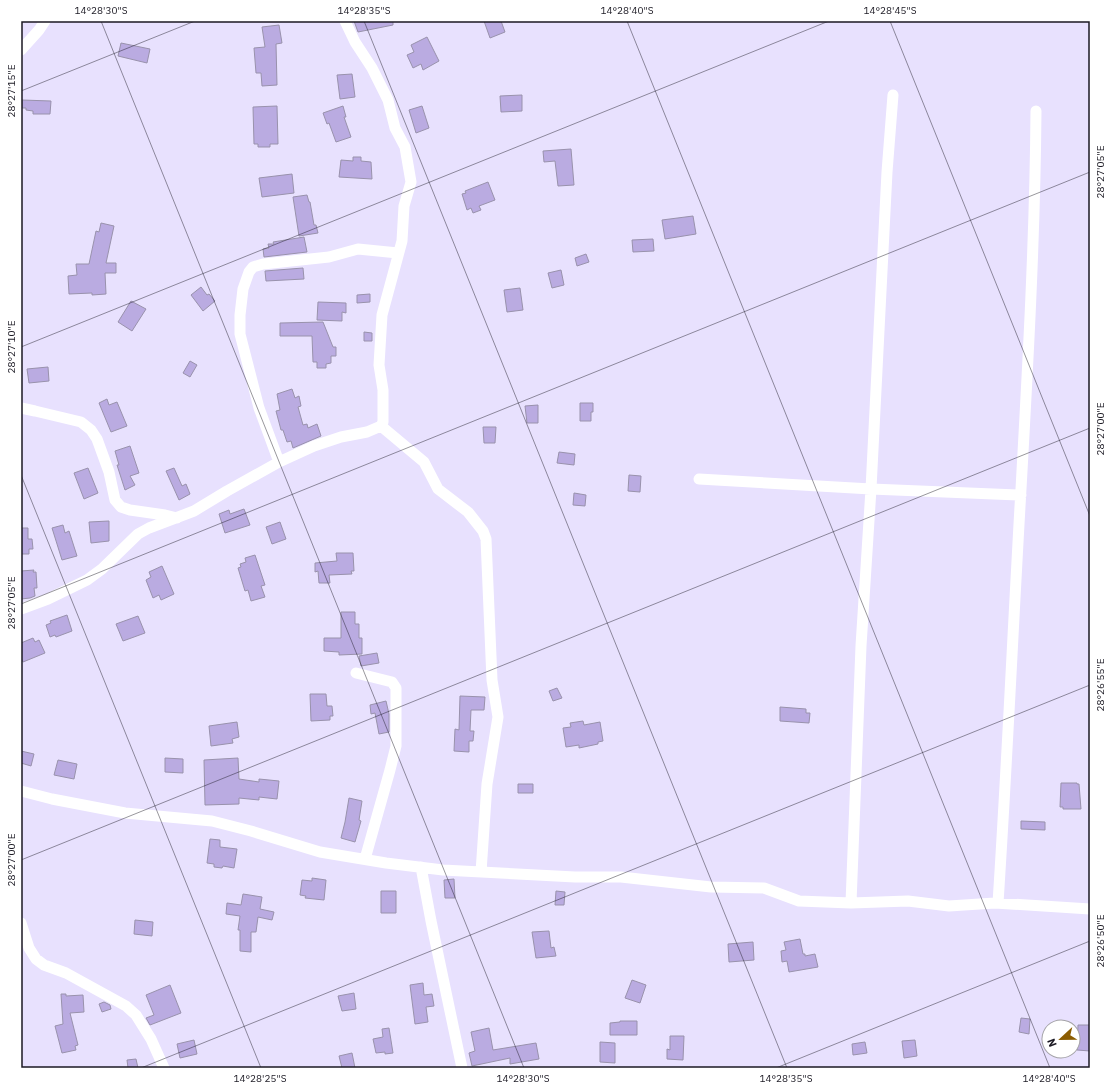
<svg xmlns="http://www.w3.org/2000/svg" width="1111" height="1089" font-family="'IBM Plex Sans',sans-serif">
	<rect width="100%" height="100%" fill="#e8e1fe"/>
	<path fill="#baabe1" stroke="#9992ac" d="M354,21H393V25L358,32Z
		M484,21H501L505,32L490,38Z
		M279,25L282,43L276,44L277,85L262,86L261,73H256L254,48L265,47L262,27Z
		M427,37L439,61L423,70L421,64L413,68L407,55L414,52L411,45Z
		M121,43L150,49L147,63L118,56Z
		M352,74L355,97L340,99L337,75Z
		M522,95V111L501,112L500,96Z
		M22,100L51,101L50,114H33V111L26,110V108H22Z
		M277,106L278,144H270V147H258V144H254L253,107Z
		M343,106L346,117H344L351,137L336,142L329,123L327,124L323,113Z
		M422,106L429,128L416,133L409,110Z
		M571,149L574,185L558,186L555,161L544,162L543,151Z
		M353,157H361V161L371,162L372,179L339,177L341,160L353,161Z
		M292,174L294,193L262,197L259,178Z
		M488,182L495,200L479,206L481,210L473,213L471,208L467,210L462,194L466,193L465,191Z
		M307,195L309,202H310L314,225H316L318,233L299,236L293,197Z
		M693,216L696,234L665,239L662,220Z
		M101,223L114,226L106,263H116V273H105L106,294L92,295V293L69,294L68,276L77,275L76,264H89L96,231L99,232Z
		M304,237L307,252L264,257L263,249L269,248L268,244H274L273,242Z
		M653,239L654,251L633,252L632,240Z
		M586,254L589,262L577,266L575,258Z
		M303,268L304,279L266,281L265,271Z
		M561,270L564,285L552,288L548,273Z
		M201,287L207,295L209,294L215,301L203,311L191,295Z
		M520,288L523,310L507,312L504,290Z
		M370,294V302L357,303V295Z
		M131,301L146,309L132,331L118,322Z
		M318,302L346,303V313L342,312V321L317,320Z
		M323,322L333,347H336V356H331V363L326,364V368H317V362H313L312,336H280V323Z
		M364,332L372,333V341H364Z
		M190,361L197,365L190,377L183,373Z
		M48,367L49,381L29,383L27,369Z
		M292,389L295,398L299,396L301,406L298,407L303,425L307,424L308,428L317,424L321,436L293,448L291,441L287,442L283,430H281L276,411L280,410L277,394Z
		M107,399L109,405L117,402L127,426L111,432L99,403Z
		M580,403H593V412H591V421H580Z
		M538,405V423H527L525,406Z
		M483,427H496L495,443H484Z
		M130,446L139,473L130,476L135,485L125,490L117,465H119L115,451Z
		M559,452L575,454L574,465L557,463Z
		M88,468L98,493L84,499L74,473Z
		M174,468L182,486L186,484L190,494L179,500L166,471Z
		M629,475L641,476L640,492L628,491Z
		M574,493L586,495L585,506L573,505Z
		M244,509L250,525L225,533L219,514L229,510L230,514Z
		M109,521V541L91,543L89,522Z
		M280,522L286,539L272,544L266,527Z
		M63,525L65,533L69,531L77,556L62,560L52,528Z
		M21,528H28V539H32L33,549H29V554H21Z
		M336,553H353L354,571H351L352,574L329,575L330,583H319L318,571L315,572V563L337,561Z
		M255,555L265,585L261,586L265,597L251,601L248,590L245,591L238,568L241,567L240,564L246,562L245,558Z
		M162,566L174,594L161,600L159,595L153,598L146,580L151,577L149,572Z
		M34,570L33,572H36L37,588H34L35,596L30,598L21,599V571Z
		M341,612H355V624H359V638H362V654L339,655V652L324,651V638H341Z
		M67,615L72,631L56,637L55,635L50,637L46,625L51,623L50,621Z
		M138,616L145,633L123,641L116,624Z
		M33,638L35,642L39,640L45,653L23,662L21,658V643Z
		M377,653L379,663L361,666L359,656Z
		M557,688L562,698L553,701L549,691Z
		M310,694H326L327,706H332L333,716H330V720L311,721Z
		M460,696L485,697L484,710H471L470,731H474L473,741H469V752L454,751L455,729L459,730Z
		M386,701L389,714V732L379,734L375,713L371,714L370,705Z
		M780,707L806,709V713H810L809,723L780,721Z
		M583,721L584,725L600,722L603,741L598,742V744L579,748V745L566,747L563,728L571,727L570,723Z
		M237,722L239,737L232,739L233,743L211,746L209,726Z
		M21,751L34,754L31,766L21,763Z
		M165,758L183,759V773L165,772Z
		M238,758L239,779L259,782V779L279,781L277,799L259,797V800L239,798V804L205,805L204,760Z
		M58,760L77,764L74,779L54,775Z
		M1061,783H1077V784H1079L1081,809H1063V807H1060Z
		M518,784H533V793H518Z
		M349,798L362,801L359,820L361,821L355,842L341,838L345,822Z
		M1021,821L1045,822V830L1021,829Z
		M210,839L220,840V847L237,849L234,868L223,866L222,868L214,867V864L207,863Z
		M312,878L326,880L324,900L305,898L306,896L300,895L302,880L312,881Z
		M454,879L455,898H445L444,880Z
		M381,891H396V913H381Z
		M556,891L565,892L564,905H555Z
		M243,894L262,897L260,909L274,912L272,920L258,917L256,932H251V952L240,951V930H238L240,916L226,914L227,903L241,905Z
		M135,920L153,922L152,936L134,934Z
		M549,931L551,948L554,947L556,956L536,958L532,932Z
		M800,939L803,954H805V956L815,954L818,967L789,972L787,961L782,962L781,951L786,950L784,942Z
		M753,942L754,960L729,962L728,944Z
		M632,980L646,985L640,1003L625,998Z
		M423,983L424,995L432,994L434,1006L426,1007L428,1022L415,1024L410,985Z
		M170,985L181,1013L150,1025L146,1018L154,1015L146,995Z
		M354,993L356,1009L342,1011L338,996Z
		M61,994H66V996L83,995L84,1012L70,1013L78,1045L75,1046L76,1050L62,1053L55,1026L63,1024Z
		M104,1002L110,1005L111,1009L102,1012L99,1004Z
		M1021,1018L1030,1019L1029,1034L1019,1032Z
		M620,1021H637V1035H610V1023L620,1022Z
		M1078,1025H1090V1051L1077,1050Z
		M389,1028L393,1053L385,1054V1052L376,1053L373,1039L383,1037L382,1029Z
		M489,1028L493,1050L536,1043L539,1059L510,1064V1058L472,1066L469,1053L475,1051L471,1032Z
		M670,1036H684L683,1060L667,1059V1049L670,1050Z
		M194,1040L197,1054L180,1058L177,1044Z
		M915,1040L917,1056L904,1058L902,1041Z
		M600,1042L615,1043V1063L600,1062Z
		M865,1042L867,1053L853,1055L852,1044Z
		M352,1053L355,1068H342L339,1056Z
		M136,1059L138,1068H128L127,1060Z"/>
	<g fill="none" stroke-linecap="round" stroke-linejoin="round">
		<path stroke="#fff" stroke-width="11" d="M21,50L39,30L45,21
			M21,408L35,411L81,422L91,430L97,439L109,472L115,500L121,507L130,510L165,515L177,518
			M381,426L424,462L438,489L468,512L483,531L486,539L492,680L498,717L487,784L481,872
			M279,462L259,408L240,334V315L243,289L249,272L253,267L263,264L329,257L358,249L398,253
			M699,479L871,489L1021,495
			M21,609L48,599L87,580L102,569L138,534L149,528L194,511L227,491L279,462L314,446L341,437L367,432L381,426L383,422V390L379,365L382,315L402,241L404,206L411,182L405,147L395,128L388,100L372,68L355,42L345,21
			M356,673L392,682L396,688V746L390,770L365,859
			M21,791L52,799L125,813L212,821L251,831L320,852L386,863L443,870L575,877H621L711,887L764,888L799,901L851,903L908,901L949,906L995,903L1090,909
			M421,867L431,921L462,1068
			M851,903L861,646L871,489L887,172L893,95
			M998,903C1007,765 1013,627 1021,489C1028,363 1035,237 1036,111
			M21,923L29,948L36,959L44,965L66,973L126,1006L136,1015L151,1039L164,1068"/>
	</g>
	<path fill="none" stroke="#1b1923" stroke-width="1" stroke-opacity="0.45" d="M101,21L524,1068M364,21L787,1068M627,21L1050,1068M890,21L1090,516M21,91L195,21M21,347L829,21M21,475L261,1068M21,604L1090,172M21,860L1090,428M141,1068L1090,685M776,1068L1090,941"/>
	<rect width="1111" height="1089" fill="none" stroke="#ffffff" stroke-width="44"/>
	<g transform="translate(1061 1039) rotate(248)"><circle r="19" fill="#ffffff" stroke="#a4a3a7"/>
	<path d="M0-3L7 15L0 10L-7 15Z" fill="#8b5c01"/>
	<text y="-6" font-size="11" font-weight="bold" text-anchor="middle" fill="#1b1923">N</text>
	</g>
	<rect x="22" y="22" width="1067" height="1045" fill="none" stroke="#1b1923" stroke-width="1.5"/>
	<g font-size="10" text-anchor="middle" fill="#1b1923">
		<text x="101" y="14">14°28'30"S</text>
		<text x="364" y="14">14°28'35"S</text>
		<text x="627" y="14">14°28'40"S</text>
		<text x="890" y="14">14°28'45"S</text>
		<text transform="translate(11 91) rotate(-90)" y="4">28°27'15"E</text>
		<text transform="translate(1100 172) rotate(-90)" y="4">28°27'05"E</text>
		<text transform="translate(11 347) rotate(-90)" y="4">28°27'10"E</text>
		<text transform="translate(1100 429) rotate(-90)" y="4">28°27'00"E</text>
		<text transform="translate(11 603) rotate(-90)" y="4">28°27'05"E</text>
		<text transform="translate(1100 685) rotate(-90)" y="4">28°26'55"E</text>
		<text transform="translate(11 860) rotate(-90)" y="4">28°27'00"E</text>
		<text transform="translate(1100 941) rotate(-90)" y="4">28°26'50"E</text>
		<text x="260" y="1082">14°28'25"S</text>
		<text x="523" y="1082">14°28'30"S</text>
		<text x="786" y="1082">14°28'35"S</text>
		<text x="1049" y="1082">14°28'40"S</text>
	</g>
</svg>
